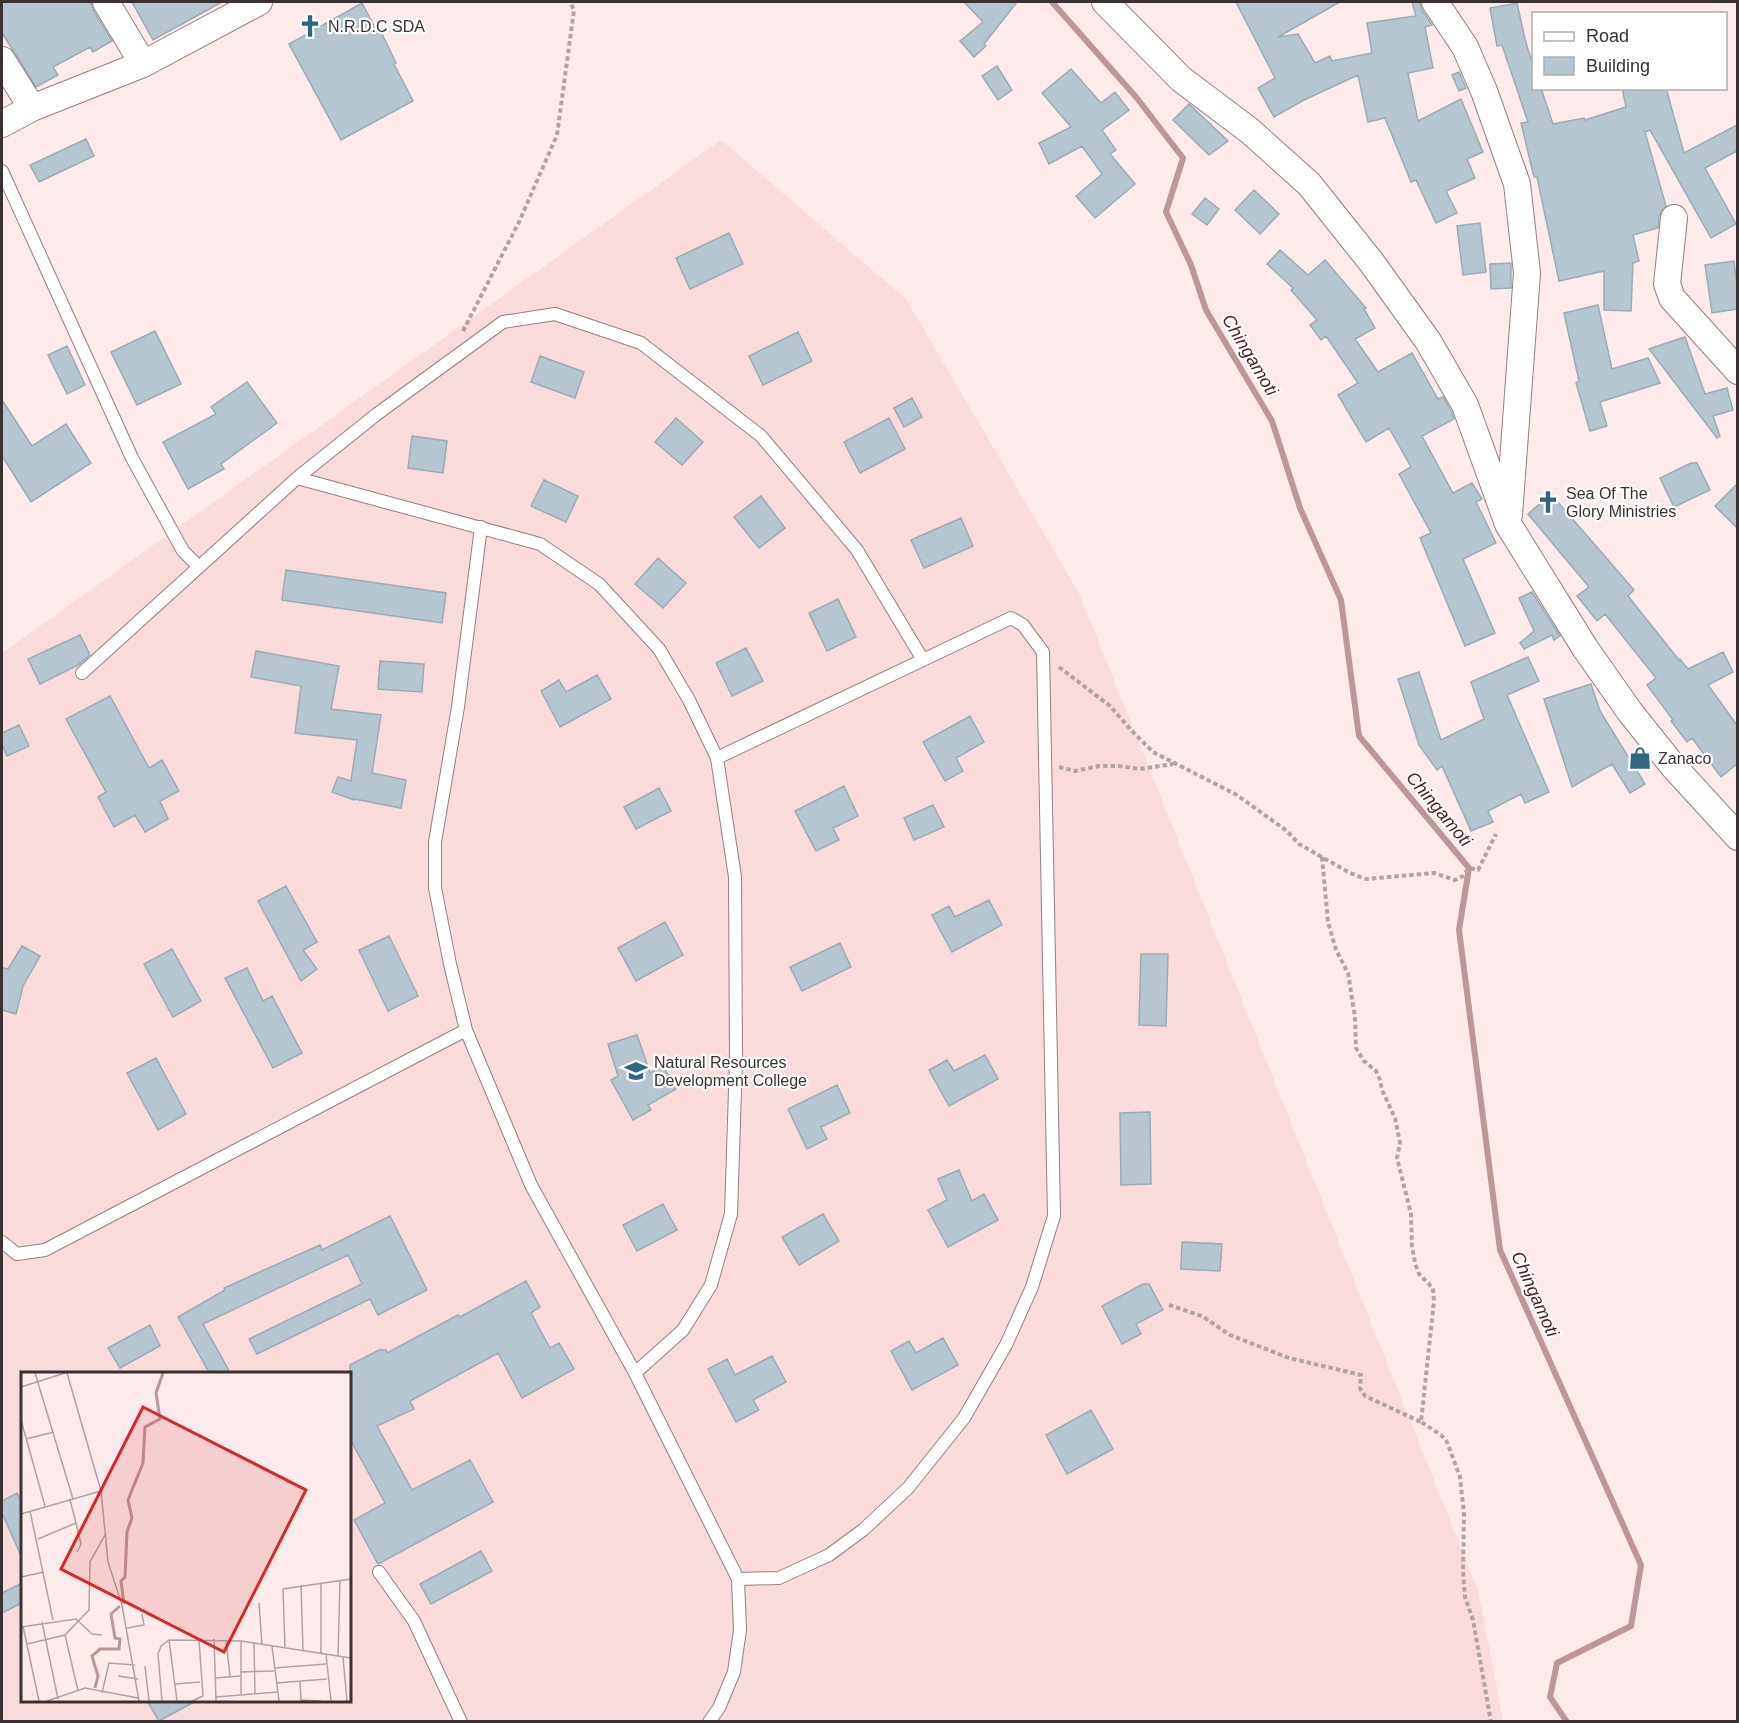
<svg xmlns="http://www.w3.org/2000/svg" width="1739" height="1723" font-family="Arial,sans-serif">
	<rect width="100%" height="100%" fill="#fdebec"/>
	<path fill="#f9dbdc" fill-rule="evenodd" d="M721,140L906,299L1080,595L1478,1590L1503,1721H2V653ZM22,1374H350V1700H22Z"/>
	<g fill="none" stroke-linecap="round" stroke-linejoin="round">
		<path stroke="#bd9798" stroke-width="6" d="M1052,2L1136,97L1183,158L1166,212L1191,265L1206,310L1272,421L1300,508L1341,600L1359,736L1469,868L1459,930L1500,1250L1641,1565L1631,1626L1557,1663L1550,1697L1567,1722"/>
	</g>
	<path fill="#b5c6d0" stroke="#9aabb5" stroke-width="1.5" d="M2,2H91L93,10L112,41L93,52L90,47L53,67L58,75L36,87L2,33Z
		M132,2H222L153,40Z
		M964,2H1017L984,44L986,46L974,57L960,41L983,22Z
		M1236,2H1340L1278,37L1298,34L1315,63L1330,56L1332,61L1372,53L1367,23L1416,16L1412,2H1420L1422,10L1432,25L1425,27L1433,68L1408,73L1418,121L1461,99L1483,152L1467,159L1475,178L1446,191L1457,213L1436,223L1416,180L1411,182L1385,118L1368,122L1358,75L1304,100L1274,117L1258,88L1275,78Z
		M362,3L378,33L381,32L396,63L394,64L413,101L341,140L289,44Z
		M1517,3L1525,39L1533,66V88H1541L1553,124L1584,118L1585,120L1626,107L1622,88H1666L1684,153L1737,125V151L1705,168L1736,224L1711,238L1650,130L1645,132L1666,206L1659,216L1658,228L1633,235L1639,261L1633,263L1631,311L1604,310V271L1559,281L1537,177H1534L1521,123L1528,122L1502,45L1497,46L1490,8Z
		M997,66L1012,90L998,100L982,76Z
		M1071,69L1101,103L1115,92L1129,110L1102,130L1116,150L1110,154L1135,184L1095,218L1076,196L1102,174L1082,146L1049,164L1039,143L1071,127L1042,93Z
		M1459,72L1466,88L1459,91L1452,75Z
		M1189,104L1228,141L1209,155L1173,120Z
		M86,139L94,156L39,182L30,165Z
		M1254,190L1279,214L1260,234L1235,210Z
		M1205,198L1219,209L1207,225L1192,214Z
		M1480,223L1486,272L1463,275L1457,226Z
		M729,233L743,264L690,289L676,258Z
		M1280,250L1308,275L1325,260L1366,308L1364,309L1375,328L1355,339L1378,372L1412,353L1438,399L1443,397L1451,411L1454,419L1422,436L1453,493L1472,483L1482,499L1476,502L1496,543L1463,559L1495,633L1465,646L1420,538L1431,533L1399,474L1411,467L1389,428L1366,442L1338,395L1358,383L1326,336L1321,340L1310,325L1317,320L1291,290L1293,288L1267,264Z
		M1734,261L1737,286V309L1712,313L1705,265Z
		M1511,263V288L1491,289L1490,264Z
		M1598,305L1612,369L1648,358L1660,383L1600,402L1607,426L1590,431L1576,383L1579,381L1564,313Z
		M155,331L181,384L137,405L111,352Z
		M798,332L812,361L763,385L749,356Z
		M1685,337L1705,394L1727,388L1733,410L1713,416L1720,436L1717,438L1649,349Z
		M67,346L85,385L67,394L48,355Z
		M540,356L584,372L575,398L531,382Z
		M247,382L277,423L221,464L224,469L188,489L163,442L216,414L211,407Z
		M912,398L922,417L904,427L894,408Z
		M2,400L32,446L66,424L91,463L31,502L2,456Z
		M676,418L703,442L682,465L655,442Z
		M889,418L905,449L860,473L844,442Z
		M412,436L447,441L443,473L408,468Z
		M1691,463H1697L1710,490L1674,507L1660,478Z
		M544,480L578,496L566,522L531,506Z
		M1737,484V528L1715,506Z
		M1551,494L1634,590L1628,596L1679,660L1680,659L1688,669L1723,652L1733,672L1708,685L1737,725V764L1721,777L1692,738L1687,742L1671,721L1673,720L1647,685L1656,678L1605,614L1597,621L1577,596L1589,587L1528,514Z
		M761,496L785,528L759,548L734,517Z
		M961,518L973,546L924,568L911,540Z
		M658,558L686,583L663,608L635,584Z
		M286,570L446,593L442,623L282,600Z
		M1532,592L1560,636L1554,640L1552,635L1524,649L1520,643L1534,631L1519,598Z
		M838,599L856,637L827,651L809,613Z
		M80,635L90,655L78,665L40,684L28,659Z
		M746,648L763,681L732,696L716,663Z
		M256,651L339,666L331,709L381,715L372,773L406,780L401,808L354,799V800L332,792L338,777L351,781L357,740L295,733L301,686L251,677Z
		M1528,657L1539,681L1507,695L1549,792L1525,803L1521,794L1488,811L1493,822L1471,831L1442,766L1437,770L1419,745L1398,679L1419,672L1441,740L1484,719L1471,682Z
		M380,661L424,664L422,692L378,689Z
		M597,675L611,699L560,727L541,691L559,680L566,692Z
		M1591,684L1600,711L1645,784L1630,793L1612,764L1572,787L1544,699Z
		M110,696L149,768L162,760L179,791L160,801L168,819L145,832L135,815L114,827L98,797L106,792L66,719Z
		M970,716L984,742L956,758L963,771L945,781L923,742Z
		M19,725L29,746L7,756L2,744V733Z
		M844,786L858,816L833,828L839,840L816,851L795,811Z
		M659,788L671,811L636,829L624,807Z
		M933,805L944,827L914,840L904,818Z
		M286,886L317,942L303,950L317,969L301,981L258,901Z
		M989,900L1002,925L952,952L932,915L949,906L955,917Z
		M665,922L683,955L636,981L618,948Z
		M389,936L418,996L388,1011L359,950Z
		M840,943L851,967L802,991L790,967Z
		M22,946L40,956L23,986L16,1014L2,1010V968L8,969Z
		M172,949L201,1001L173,1017L144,964Z
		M1141,954H1168L1166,1026L1139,1025Z
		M247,968L263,1001L272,996L302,1053L273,1068L225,978Z
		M637,1035L650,1073L663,1066L676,1089L648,1105L651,1110L633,1120L611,1080L618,1076L608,1044Z
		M985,1055L998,1079L949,1106L929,1070L947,1060L954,1071Z
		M156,1058L186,1114L158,1130L127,1073Z
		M837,1085L850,1113L821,1127L827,1139L807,1149L788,1109Z
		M1150,1112L1151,1184L1121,1185L1120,1113Z
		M959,1170L972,1201L984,1194L998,1220L948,1247L928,1210L947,1200L938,1179Z
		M663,1204L677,1230L637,1251L623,1225Z
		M823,1214L839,1241L799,1265L782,1237Z
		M390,1216L427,1290L378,1315L370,1299L257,1354L249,1339L362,1284L348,1255L203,1324L231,1374H210L178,1317L225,1290L224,1288L320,1245L322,1250Z
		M1182,1242L1222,1244L1220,1271L1181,1269Z
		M526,1281L540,1307L531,1313L550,1348L559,1343L574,1369L522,1398L498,1353L410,1401L414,1409L377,1426L412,1490L470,1460L493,1502L378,1564L354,1520L385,1503L350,1439V1365L379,1350H386L387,1353L458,1315L460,1317Z
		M1143,1284H1149L1163,1310L1136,1324L1141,1334L1122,1344L1102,1306Z
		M150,1325L160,1346L120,1368L108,1348Z
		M943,1338L958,1365L912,1390L891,1351L909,1341L916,1353Z
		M772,1356L786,1382L753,1400L759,1410L736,1422L708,1369L727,1359L735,1375Z
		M1091,1410L1113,1449L1067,1474L1046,1435Z
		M17,1493L22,1505V1558L2,1513V1501Z
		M481,1551L492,1571L431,1604L420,1584Z
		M22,1583V1603L2,1613V1593Z
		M147,1701H196L159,1721Z"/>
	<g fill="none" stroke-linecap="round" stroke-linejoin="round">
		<g stroke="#938080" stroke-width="14">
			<path id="service" d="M2,171L132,458L183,551L199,567
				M297,478L540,544L599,584L659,649L689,700L717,758L735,877L736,1059L731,1214L711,1285L683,1330L635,1373
				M481,527L458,707L435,842V888L450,964L466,1030L531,1185L635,1373L738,1579L740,1630L734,1672L719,1708L709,1722
				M82,673L297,478L377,414L503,322L555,314L641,343L761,436L857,550L923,660
				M717,758L1011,618L1023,625L1043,652L1054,1216L1032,1287L1006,1345L964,1418L908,1488L863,1530L829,1555L779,1578L738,1579
				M2,1242L17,1254L45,1250L466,1030
				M379,1572L414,1621L461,1722"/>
		</g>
		<g stroke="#938080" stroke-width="28">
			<path id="minor" d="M106,2L143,64
				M1105,2L1181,79L1250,131L1309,184L1372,263L1428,341L1465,405L1508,524L1585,648L1630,712L1673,766L1738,837
				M1435,2L1465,47L1484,91L1517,184L1527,273L1509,515
				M2,60L32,108
				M2,124L32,108L143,64L259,2
				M1674,218L1667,284L1672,298L1738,371"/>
		</g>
		<path stroke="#b1a3a4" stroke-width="4" stroke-dasharray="4.5 3" stroke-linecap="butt" d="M463,331L519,222L557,135L574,10L570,2
			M1059,667L1110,706L1131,730L1153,752L1237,795L1287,831L1299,844L1350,873L1366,879L1434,873L1455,880L1463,876L1469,868L1478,870L1496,834
			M1059,767L1075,771L1099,766H1118L1140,769L1173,764
			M1322,857L1328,922L1336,950L1348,973L1355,1017L1356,1048L1364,1061L1376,1071L1380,1080L1382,1090L1395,1118L1400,1143L1397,1158L1411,1214L1412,1247L1415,1263L1419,1274L1433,1288L1434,1301L1421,1422L1441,1435L1447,1442L1460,1477L1464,1515L1463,1571L1465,1597L1473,1620L1491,1722
			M1169,1305L1202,1316L1230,1335L1289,1358L1361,1375L1360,1388L1365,1396L1421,1422"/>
		<use href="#service" stroke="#fff" stroke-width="12"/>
		<use href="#minor" stroke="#fff" stroke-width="26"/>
	</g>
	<defs>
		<g id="church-bare" transform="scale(1.8)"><path d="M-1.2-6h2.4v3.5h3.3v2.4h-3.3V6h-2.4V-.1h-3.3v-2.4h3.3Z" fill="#306681" stroke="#fff" stroke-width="2.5" paint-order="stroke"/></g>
		<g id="shop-bare" transform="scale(1.8)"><path d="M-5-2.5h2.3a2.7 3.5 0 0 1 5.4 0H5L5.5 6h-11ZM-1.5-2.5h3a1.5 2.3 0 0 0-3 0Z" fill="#306681" stroke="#fff" stroke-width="2.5" paint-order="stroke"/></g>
		<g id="university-bare" transform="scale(1.8)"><path d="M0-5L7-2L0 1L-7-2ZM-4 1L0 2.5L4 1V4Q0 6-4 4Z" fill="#306681" stroke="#fff" stroke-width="2.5" paint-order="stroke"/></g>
	</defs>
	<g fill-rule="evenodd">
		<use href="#church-bare" x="310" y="26"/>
		<use href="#church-bare" x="1548" y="502"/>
		<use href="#shop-bare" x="1640" y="758"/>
		<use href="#university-bare" x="636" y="1071"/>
	</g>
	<g text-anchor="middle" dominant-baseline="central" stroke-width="4.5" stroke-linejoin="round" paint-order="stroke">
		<g font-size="16" fill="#3a3232" stroke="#fff" text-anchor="start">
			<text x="328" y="26">N.R.D.C SDA</text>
			<text x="1566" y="493">Sea Of The<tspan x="1566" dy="18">Glory Ministries</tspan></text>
			<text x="1658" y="758">Zanaco</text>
			<text x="654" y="1062">Natural Resources<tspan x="654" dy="18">Development College</tspan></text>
		</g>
		<g font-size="18" font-style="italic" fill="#4f1c22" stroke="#fff">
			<text transform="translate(1250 355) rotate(59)">Chingamoti</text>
			<text transform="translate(1439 809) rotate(50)">Chingamoti</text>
			<text transform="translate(1535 1294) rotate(66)">Chingamoti</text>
		</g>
	</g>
	<g transform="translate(21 1372)">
		<rect width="330" height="330" fill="#fdebec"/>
		<path fill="none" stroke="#bd9798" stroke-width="3" d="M103,232L100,209L104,205L106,160L111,146L107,128L122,91L124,55L139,47L135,21L142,1M74,316L77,304L71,284L79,277H98L99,267L94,266L90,242L99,234"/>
		<path fill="none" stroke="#afa1a2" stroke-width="1.5" d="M14,1L52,127M0,15L44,1M0,48L24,134M5,67L33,60M80,119L87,190L101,233L118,329M9,139L32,248M0,142L80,119L46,1M55,151L60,172L56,180M17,167L55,151L49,128M0,205L23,200M280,213L282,278M238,231L241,273M21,250L37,327M2,254L18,329M0,255L55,247L71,262L81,263M106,256L123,253L121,242M44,263L57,319M193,267L195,329M148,268L156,329M205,269L209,304M220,269V322M233,271L234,321M6,272L44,263L68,238L69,190L85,161M251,274L258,329M264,276L262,217L330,207M300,282V211M305,282L310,329M317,284L319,208M322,285L326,329M124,294L128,329M253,296L305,292M219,300L253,299M97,304L117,307M195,306L219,304M279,309L280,329M255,311L306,307M154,312L179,310M81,321L88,291L114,293M195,325L256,320M280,328L300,329M26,329L64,316L117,326M141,329L137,282L140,274L148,268L220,269L330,286M171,329L182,324L178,268"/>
		<path fill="#d62828" fill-opacity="0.15" stroke="#d62828" stroke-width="3" d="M122,35L285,118L203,280L40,197Z"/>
		<rect width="330" height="330" fill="none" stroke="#3a3232" stroke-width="3"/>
	</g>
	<rect width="1739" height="1723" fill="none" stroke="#3a3232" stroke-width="6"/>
	<rect x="1532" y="12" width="195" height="78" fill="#ffffff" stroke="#b0adad" stroke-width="1.5"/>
	<rect x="1544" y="32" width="30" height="9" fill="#ffffff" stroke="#b0adad" stroke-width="1.5"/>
	<text x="1586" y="42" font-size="18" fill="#3a3232">Road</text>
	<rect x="1544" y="57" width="30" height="18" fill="#b5c6d0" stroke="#b0adad" stroke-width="1.5"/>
	<text x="1586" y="72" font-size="18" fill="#3a3232">Building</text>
</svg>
